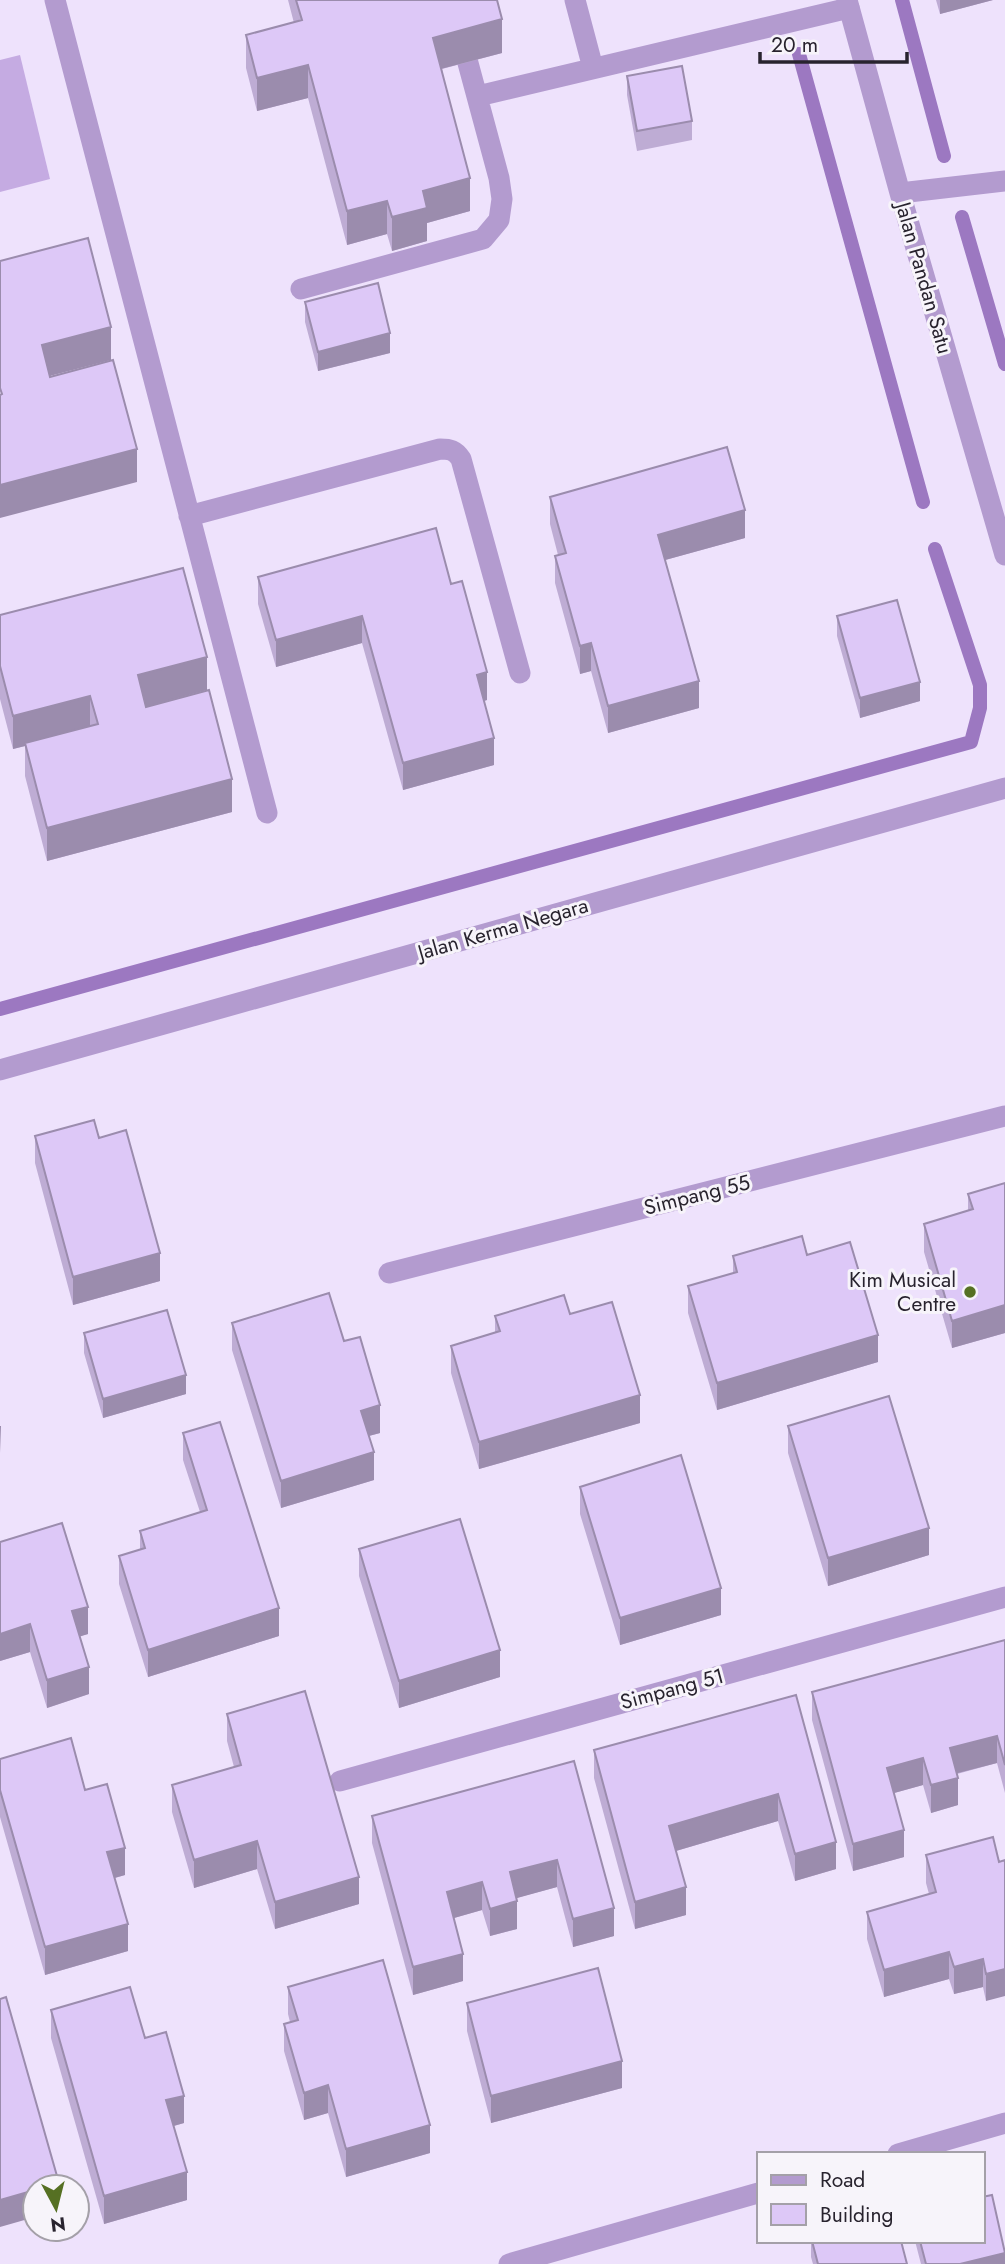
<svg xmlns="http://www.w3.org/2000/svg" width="1005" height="2264" font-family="Jost,sans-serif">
	<rect width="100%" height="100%" fill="#eee2fc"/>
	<path fill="#c5abe2" d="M20,55L50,179L0,192V60Z"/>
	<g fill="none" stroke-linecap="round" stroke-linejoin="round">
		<path stroke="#9c78c1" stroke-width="14" d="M902,0L944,156
			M799,54L923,502
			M962,217L1005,364
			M0,1009L971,742L980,708V685L935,549"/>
		<path stroke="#b39bcf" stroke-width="21" d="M575,0L593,68
			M478,96L849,8
			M301,289L483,239L499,220L502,199L499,178L451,0"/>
		<path stroke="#b39bcf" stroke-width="21" d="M55,0L267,813
			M847,0L900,193L1005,555
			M900,193L1005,181
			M189,516L440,449C450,449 455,450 461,459L520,673
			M0,1070L1005,788
			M389,1273L1005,1116
			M340,1781L1005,1597
			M898,2154L1005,2123
			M509,2264L758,2193"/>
	</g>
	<path fill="#beacd4" d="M288,0H497L502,53L442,69L470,211L427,223V241L392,251L387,234L347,245L308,98L257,111L246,68V35L294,23Z
		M936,0H993L940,14Z
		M627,76L692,121V140L637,151L627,95Z
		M305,302L390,353L318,371L305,322Z
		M550,497L745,538L665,560L699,708L608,733L591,671L580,674L555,583V556L558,555L550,524Z
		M258,577L451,584L487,700L484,701L494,765L403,790L362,643L276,667L258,604Z
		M0,615L145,706L232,812L47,861L25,776V746L13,749L0,699Z
		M837,616L920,701L860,718L837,636Z
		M35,1136L99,1138L160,1281L73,1305L35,1163Z
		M1005,1183V1333L952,1348L924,1252V1224L968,1211V1194Z
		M807,1255L878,1362L717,1410L688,1313V1286L733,1273V1256Z
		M570,1314L640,1423L479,1469L451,1373V1346L495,1333V1316Z
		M232,1323L344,1341L380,1433L369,1436L374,1480L281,1508L232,1350Z
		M84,1333L186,1394L103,1418L84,1353Z
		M788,1426L929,1555L828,1586L788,1453Z
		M183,1433L279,1636L148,1677L119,1584V1556L140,1550V1531L200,1512L183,1460Z
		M580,1487L721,1615L620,1645L580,1514Z
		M0,1542L88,1634L80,1636L89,1694L47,1708L30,1652L0,1661Z
		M359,1549L500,1677L399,1708L359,1576Z
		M1005,1640V1793L997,1763L957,1774L958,1805L931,1813L923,1785L894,1793L904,1857L853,1871L812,1720V1692Z
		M796,1695L836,1869L795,1881L778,1821L676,1851L686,1915L635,1929L594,1778V1750Z
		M227,1714L359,1904L275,1929L257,1869L194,1888L172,1812V1785L234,1767L227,1741Z
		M0,1759L85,1790L125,1875L115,1878L128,1951L45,1975L0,1817Z
		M574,1761L614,1936L573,1947L557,1887L516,1898L517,1929L490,1936L482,1910L454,1918L463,1981L413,1995L372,1843V1816Z
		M993,1837L986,2001L983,1987L954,1994L949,1979L884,1997L867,1939V1912L929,1894L926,1883V1855Z
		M288,1987L430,2153L346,2177L328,2113L304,2120L284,2051V2024L290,2022L288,2014Z
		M467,2003L622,2088L491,2123L467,2031Z
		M51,2010L145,2038L184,2123L174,2126L187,2200L104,2224L51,2038Z
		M811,2241H901L907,2264H813L811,2257Z
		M915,2241H982L1005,2264H921Z"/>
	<path fill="#9b8cad" d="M940,0H993L940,14Z
		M502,19V53L433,71V38Z
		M308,65V98L257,111V78Z
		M470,178V211L427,223V241L392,251V217L423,191Z
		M387,201V234L347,245V211Z
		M111,327V360L42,378V345Z
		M390,333V353L318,371V352Z
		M137,449V482L0,518V485Z
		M745,510V538L658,562V535Z
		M362,616V643L276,667V640Z
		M591,643V671L580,674V646Z
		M207,657V690L138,709V675Z
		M487,672V700L477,703V675Z
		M699,681V708L608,733V706Z
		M920,682V701L860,718V698Z
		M90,696V729L25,743V746L13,749V716Z
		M494,738V765L403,790V763Z
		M232,779V812L47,861V828Z
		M160,1253V1281L73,1305V1277Z
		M1005,1305V1333L952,1348V1321Z
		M878,1335V1362L717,1410V1383Z
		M186,1375V1394L103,1418V1399Z
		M640,1395V1423L479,1469V1442Z
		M380,1405V1433L361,1438V1411Z
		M0,1426H1L0,1453Z
		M374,1452V1480L281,1508V1481Z
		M929,1528V1555L828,1586V1558Z
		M721,1588V1615L620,1645V1618Z
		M88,1607V1634L72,1639V1611Z
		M279,1608V1636L148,1677V1650Z
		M30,1624V1652L0,1661V1634Z
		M500,1650V1677L399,1708V1681Z
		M89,1667V1694L47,1708V1680Z
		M997,1736V1763L950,1775V1748Z
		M923,1758V1785L887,1795V1768Z
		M958,1778V1805L931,1813V1785Z
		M778,1794V1821L669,1853V1826Z
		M904,1830V1857L853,1871V1844Z
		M257,1841V1869L194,1888V1860Z
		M836,1842V1869L795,1881V1854Z
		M125,1848V1875L107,1880V1852Z
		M557,1860V1887L510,1900V1872Z
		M359,1877V1904L275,1929V1902Z
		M482,1882V1910L447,1920V1892Z
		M686,1887V1915L635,1929V1902Z
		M517,1901V1929L490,1936V1909Z
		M614,1908V1936L573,1947V1919Z
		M128,1924V1951L45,1975V1947Z
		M949,1952V1979L884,1997V1970Z
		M463,1954V1981L413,1995V1967Z
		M983,1959V1987L954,1994V1967Z
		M1005,1969V1996L986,2001V1974Z
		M622,2061V2088L491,2123V2096Z
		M328,2085V2113L304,2120V2093Z
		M184,2096V2123L166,2128V2100Z
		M430,2125V2153L346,2177V2149Z
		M187,2172V2200L104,2224V2196Z
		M59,2183V2187H45Z
		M35,2190V2217L0,2227V2200Z
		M1005,2253V2264H960Z"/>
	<path fill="#ddc8f7" stroke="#9b8cad" stroke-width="2" d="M296,0H497L502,19L433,38L470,178L423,191L427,208L392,217L387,201L347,211L308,65L257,78L246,35L302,20Z
		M682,66L692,121L637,131L627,76Z
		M88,238L111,327L42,345L50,377L113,360L137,449L0,485V395L2,394L0,388V261Z
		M378,283L390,333L318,352L305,302Z
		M727,447L745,510L658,535L699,681L608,706L591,643L580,646L555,556L566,553L550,497Z
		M436,528L451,584L462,581L487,672L477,675L494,738L403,763L362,616L276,640L258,577Z
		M183,568L207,657L138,675L146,707L209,690L232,779L47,828L25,743L98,724L90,696L13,716L0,666V615Z
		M897,600L920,682L860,698L837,616Z
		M94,1120L99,1138L126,1130L160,1253L73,1277L35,1136Z
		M1005,1183V1305L952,1321L924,1224L973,1209L968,1194Z
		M802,1236L807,1255L850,1242L878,1335L717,1383L688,1286L737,1272L733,1256Z
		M329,1293L344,1341L360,1337L380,1405L361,1411L374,1452L281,1481L232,1323Z
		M564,1295L570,1314L612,1302L640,1395L479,1442L451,1346L500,1331L495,1316Z
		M167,1310L186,1375L103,1399L84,1333Z
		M889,1396L929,1528L828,1558L788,1426Z
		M220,1422L279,1608L148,1650L119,1556L145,1548L140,1531L207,1510L183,1433Z
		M681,1455L721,1588L620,1618L580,1487Z
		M460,1519L500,1650L399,1681L359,1549Z
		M62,1523L88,1607L72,1611L89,1667L47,1680L30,1624L0,1634V1542Z
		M1005,1640V1765L997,1736L950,1748L958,1778L931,1785L923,1758L887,1768L904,1830L853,1844L812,1692Z
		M305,1691L359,1877L275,1902L257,1841L194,1860L172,1785L241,1765L227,1714Z
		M796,1695L836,1842L795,1854L778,1794L669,1826L686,1887L635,1902L594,1750Z
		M71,1738L85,1790L107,1784L125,1848L107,1852L128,1924L45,1947L0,1790V1759Z
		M574,1761L614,1908L573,1919L557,1860L510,1872L517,1901L490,1909L482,1882L447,1892L463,1954L413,1967L372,1816Z
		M993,1837L999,1862L1005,1860V1969L986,1974L983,1959L954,1967L949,1952L884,1970L867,1912L936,1892L926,1855Z
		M383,1960L430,2125L346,2149L328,2085L304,2093L284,2024L298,2020L288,1987Z
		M598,1968L622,2061L491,2096L467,2003Z
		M130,1987L145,2038L166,2032L184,2096L166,2100L187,2172L104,2196L51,2010Z
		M6,1997L59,2183L45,2187H35V2190L0,2200V1999Z
		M992,2195L1005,2253L960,2264H926L920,2241H982V2197Z
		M812,2241H901L907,2264H818Z"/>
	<circle fill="#567023" stroke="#f7f4fa" stroke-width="2.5" cx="970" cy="1292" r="7"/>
	<g text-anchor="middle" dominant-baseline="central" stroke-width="6" stroke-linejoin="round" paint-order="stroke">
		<g font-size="21" fill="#28232e" stroke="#f7f4fa">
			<text transform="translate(924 278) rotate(74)">Jalan Pandan Satu</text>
			<text transform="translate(503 929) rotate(-16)">Jalan Kerma Negara</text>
			<text transform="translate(697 1195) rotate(-14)">Simpang 55</text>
			<text transform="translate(672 1689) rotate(-15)">Simpang 51</text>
		</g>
		<g font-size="21" fill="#28232e" stroke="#f7f4fa" text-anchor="end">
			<text x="956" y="1280">Kim Musical<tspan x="956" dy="24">Centre</tspan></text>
		</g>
	</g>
	<rect x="757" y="2152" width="228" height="91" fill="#f7f4fa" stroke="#a4a0a8" stroke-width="2"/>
	<rect x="771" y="2175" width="35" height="10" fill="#b39bcf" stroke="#a4a0a8" stroke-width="2"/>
	<text x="820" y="2187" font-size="21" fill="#28232e">Road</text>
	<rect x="771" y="2204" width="35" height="21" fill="#ddc8f7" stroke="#a4a0a8" stroke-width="2"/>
	<text x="820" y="2222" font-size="21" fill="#28232e">Building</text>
	<g transform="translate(56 2208) rotate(173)"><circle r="33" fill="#f7f4fa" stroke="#a4a0a8" stroke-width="2"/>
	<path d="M0-5L12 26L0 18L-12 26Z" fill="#567023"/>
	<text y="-10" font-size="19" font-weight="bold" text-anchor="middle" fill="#28232e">N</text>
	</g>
	<path d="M760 52v10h147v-10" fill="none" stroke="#28232e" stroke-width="3.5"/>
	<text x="771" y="52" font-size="21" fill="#28232e" stroke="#f7f4fa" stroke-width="5" paint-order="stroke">20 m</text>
</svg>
